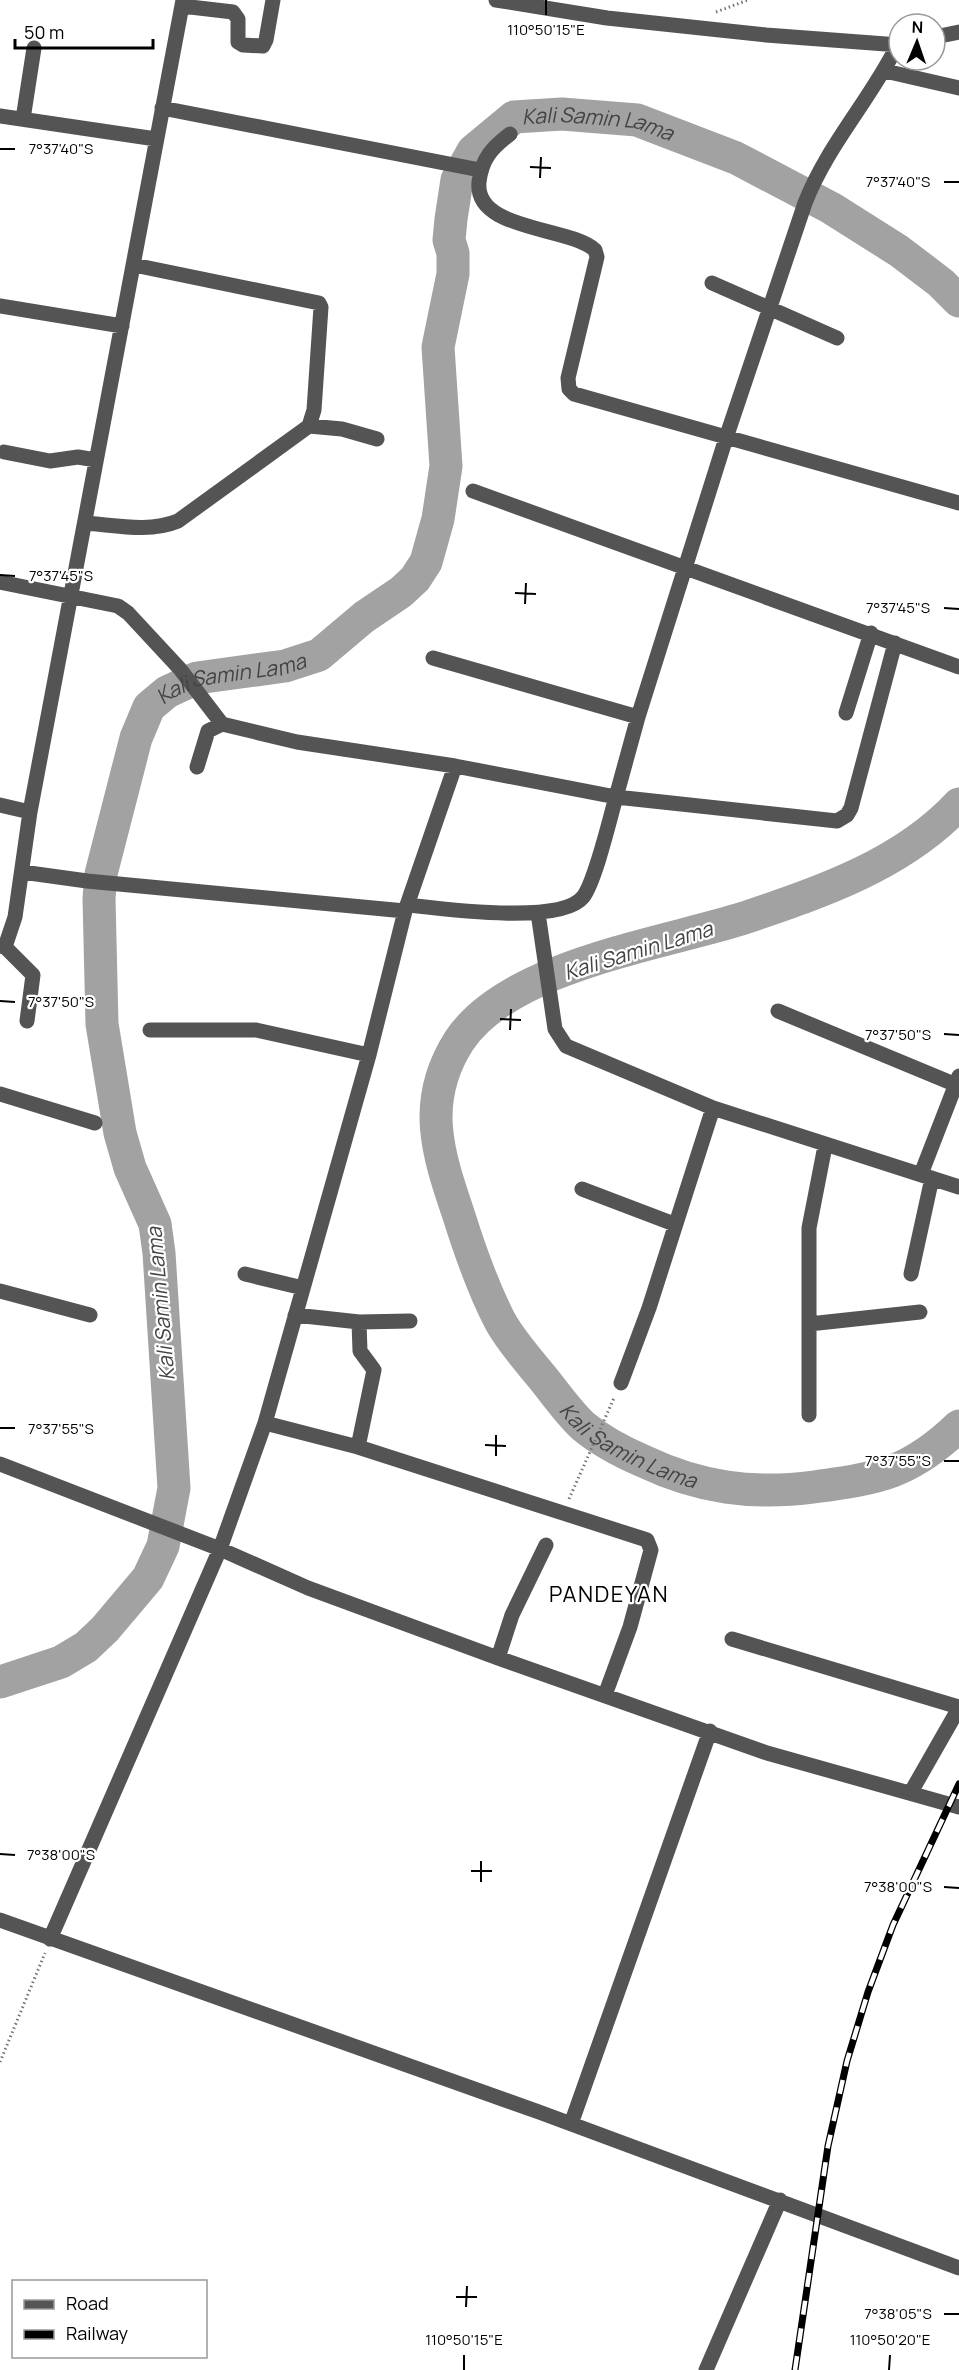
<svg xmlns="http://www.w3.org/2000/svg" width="959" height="2370" font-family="Manrope,sans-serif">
	<rect width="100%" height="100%" fill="#fff"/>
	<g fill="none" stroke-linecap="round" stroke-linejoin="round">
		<g stroke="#a2a2a2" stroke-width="33">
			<path id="s1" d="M959,804C902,865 821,892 744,918C662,944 508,966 459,1041C420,1102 438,1154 459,1216C470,1251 483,1288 500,1321C511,1341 528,1360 542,1377C555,1393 568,1412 583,1426C601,1441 622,1452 643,1461C700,1488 752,1495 814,1487C880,1478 910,1473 959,1426"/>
			<path id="s2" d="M0,1682L61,1662L86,1647L105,1629L148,1578L163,1546L174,1488L159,1253L155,1224L130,1168L120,1133L102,1024L99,898L101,874L136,738L149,707L167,692L197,678L285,666L319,655L364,617L401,592L415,579L426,562L438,519L446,466L438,347L453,274V253L449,240L451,219L457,180L473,151L514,117L562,114L637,120L736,158L831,208L899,251L941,283L959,301"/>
		</g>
		<path stroke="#767676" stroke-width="3" stroke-dasharray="1.5 3" stroke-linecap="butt" d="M716,12L748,0
			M569,1499L614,1398
			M0,2062L45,1953"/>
		<path stroke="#545454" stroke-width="15" d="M496,0L607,18L766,35L899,45
			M182,6L233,12L238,19V42L243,45L263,46L266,40L273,0
			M935,37L959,32
			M885,71L959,88
			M162,108L480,170
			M0,116L156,139
			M23,119L34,48
			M510,134C492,148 482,158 479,182C474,231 568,226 595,250L597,257L568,378L569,389L574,394L959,503
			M712,283L837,338
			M0,306L122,326
			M309,426L342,429L377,439
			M4,452L50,461L78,457L96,460
			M473,491L959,667
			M85,523C115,525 149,533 178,521L309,426L314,410L321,307L319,303L134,265
			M0,582L118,606L128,613L180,669L222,724
			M433,658L638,717
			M846,713L871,633
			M197,767L208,731L222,724L297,742L455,766
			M0,805L30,812
			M22,872L87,881L405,911
			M408,905C443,909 561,925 583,897C595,882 610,818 616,797L837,821L847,815L851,808L895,643
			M538,913L555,1029L566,1046L713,1108L959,1187
			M0,946L5,947L15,917L30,812L183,0
			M5,947L33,975L27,1021
			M778,1011L959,1086
			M150,1030H256L369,1055
			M0,1094L95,1123
			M921,1174L959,1076
			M582,1189L674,1224
			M245,1274L303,1288
			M911,1274L932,1178
			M0,1291L90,1315
			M295,1315L359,1322L360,1351L374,1370L358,1447
			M359,1322L410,1321
			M809,1324L920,1312
			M621,1383L649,1308L713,1108
			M809,1415V1228L825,1146
			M265,1423L358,1447L647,1540L651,1550L630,1627L605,1695
			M0,1464L220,1549L308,1588L498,1658L767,1753L959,1807
			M732,1639L959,1707
			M498,1658L512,1615L546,1545
			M911,1792L959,1708
			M0,1920L539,2112L959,2268
			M50,1939L220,1549L265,1423L369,1055L405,911L455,766L616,797L638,717L726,438L805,203C827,146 870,100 897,46
			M571,2124L710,1731
			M706,2370L780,2200"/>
		<g stroke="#000" stroke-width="7">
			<path id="rail" d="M795,2370L828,2146L847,2061L868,1992L893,1925L959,1784"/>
		</g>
		<use href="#rail" stroke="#fff" stroke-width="4.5" stroke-dasharray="14" stroke-linecap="butt"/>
	</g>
	<path fill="none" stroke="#000" stroke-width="2" d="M546,15V0M0,149H15M530,167L551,168M540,178L541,157M944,182H959M0,575L15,576M515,593L536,594M525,604L526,583M944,608L959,609M0,1001L15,1002M500,1019L521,1020M510,1030L511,1009M944,1034L959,1035M0,1428H15M485,1445L506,1446M496,1456V1435M944,1461H959M0,1854L15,1855M471,1871H492M481,1882V1861M944,1887L959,1888M456,2297H477M466,2307L467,2286M944,2314H959M464,2370V2355M889,2370L890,2355"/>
	<g text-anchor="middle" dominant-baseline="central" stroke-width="4.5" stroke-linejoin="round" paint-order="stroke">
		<g font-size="21" font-style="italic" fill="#434343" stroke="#fff">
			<text stroke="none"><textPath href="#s2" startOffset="1960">Kali Samin Lama</textPath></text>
			<text stroke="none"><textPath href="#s2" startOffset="1167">Kali Samin Lama</textPath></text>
			<text transform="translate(638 950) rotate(-17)">Kali Samin Lama</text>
			<text transform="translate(160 1304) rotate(-95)">Kali Samin Lama</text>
			<text stroke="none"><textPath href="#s1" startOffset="1041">Kali Samin Lama</textPath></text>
		</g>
		<g font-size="22" letter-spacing="1.5" fill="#000" stroke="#fff">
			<text x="609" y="1594">PANDEYAN</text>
		</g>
	</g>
	<g font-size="15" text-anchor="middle" fill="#000" stroke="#fff" stroke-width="4.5" stroke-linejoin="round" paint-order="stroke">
		<text x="546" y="35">110°50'15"E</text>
		<text x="61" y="154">7°37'40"S</text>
		<text x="898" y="187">7°37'40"S</text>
		<text x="61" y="581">7°37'45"S</text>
		<text x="898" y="613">7°37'45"S</text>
		<text x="61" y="1007">7°37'50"S</text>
		<text x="898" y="1040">7°37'50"S</text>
		<text x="61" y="1434">7°37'55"S</text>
		<text x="898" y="1466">7°37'55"S</text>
		<text x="61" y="1860">7°38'00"S</text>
		<text x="898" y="1892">7°38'00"S</text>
		<text x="898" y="2319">7°38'05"S</text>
		<text x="464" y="2345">110°50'15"E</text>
		<text x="890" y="2345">110°50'20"E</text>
	</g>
	<rect x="12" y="2280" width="195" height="78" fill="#ffffff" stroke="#999999" stroke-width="1.5"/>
	<rect x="24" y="2300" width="30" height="9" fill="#545454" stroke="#999999" stroke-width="1.5"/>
	<text x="66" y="2310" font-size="18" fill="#000000">Road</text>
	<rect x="24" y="2330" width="30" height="9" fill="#000000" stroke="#999999" stroke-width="1.5"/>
	<text x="66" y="2340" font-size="18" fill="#000000">Railway</text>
	<g transform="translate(917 42) rotate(2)"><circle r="28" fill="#ffffff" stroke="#999999" stroke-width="1.5"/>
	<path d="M0-4.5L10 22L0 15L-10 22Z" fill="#000000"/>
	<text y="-9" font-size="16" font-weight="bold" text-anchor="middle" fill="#000000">N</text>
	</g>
	<path d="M15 39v9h138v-9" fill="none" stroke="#000000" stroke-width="3"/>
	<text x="24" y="39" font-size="18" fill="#000000" stroke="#ffffff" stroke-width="4.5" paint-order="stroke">50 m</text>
</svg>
